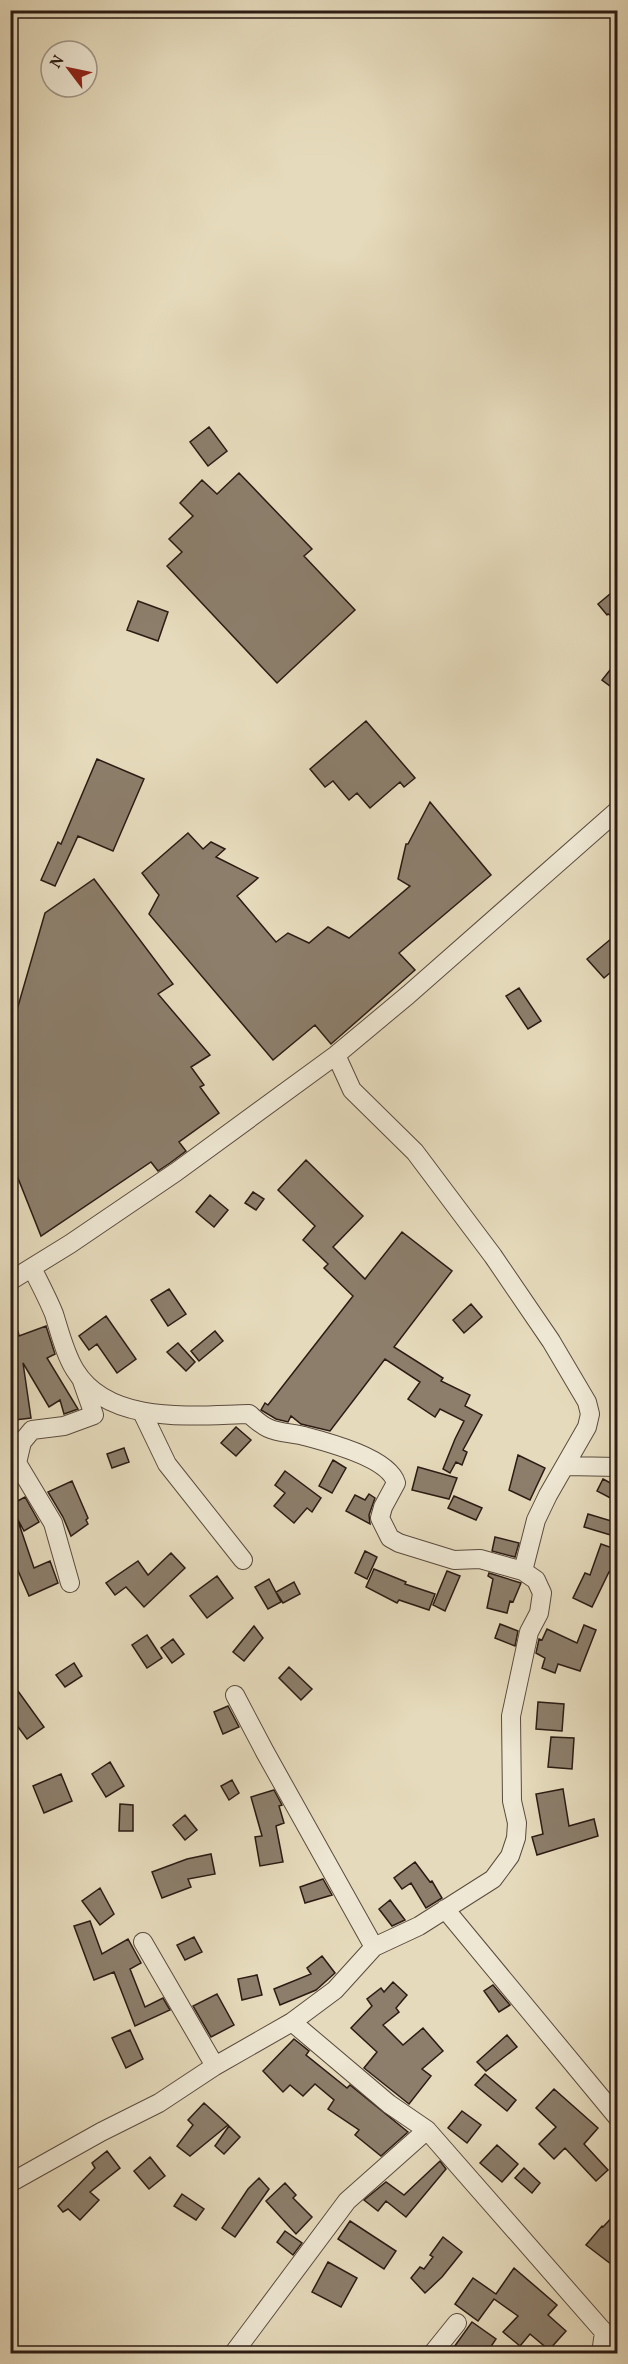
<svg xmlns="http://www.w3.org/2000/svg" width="628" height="2364" font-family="Vollkorn,serif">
	<rect width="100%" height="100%" fill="#e5dabb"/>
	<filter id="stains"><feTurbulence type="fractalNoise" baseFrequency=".00333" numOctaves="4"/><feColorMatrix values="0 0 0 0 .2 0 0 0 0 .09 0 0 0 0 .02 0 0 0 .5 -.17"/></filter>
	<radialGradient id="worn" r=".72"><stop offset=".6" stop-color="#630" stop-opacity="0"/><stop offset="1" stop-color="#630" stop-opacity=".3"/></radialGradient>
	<path fill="#8c7e6b" stroke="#2c1b14" stroke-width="1.5" d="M209,427L227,451L208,466L190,442Z
		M239,473L312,549L304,556L355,610L277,683L167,566L182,552L169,539L193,516L180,503L202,480L217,494Z
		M610,594L618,602V621L608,614L607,615L598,604Z
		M138,601L168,612L158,641L127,630Z
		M618,660V692L602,680Z
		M366,721L415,778L404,787L400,782L370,808L357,793L349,800L333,781L325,787L310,769Z
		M97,759L144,779L113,851L78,836L55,886L41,880L58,842L61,844Z
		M430,802L491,875L399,953L415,970L331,1044L315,1025L273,1060L149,914L159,895L142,873L188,833L203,849L211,842L225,849L216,857L258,878L237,896L276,942L288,933L309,943L328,927L349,938L410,886L398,879L406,844H408Z
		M94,879L173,984L158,994L210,1055L191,1067L204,1085L200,1087L219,1113L179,1142L186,1151L170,1163L158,1171L151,1162L41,1236L10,1158V1034L45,913Z
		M618,933V966L604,978L587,959Z
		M519,988L541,1021L528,1029L506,996Z
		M306,1160L363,1216L333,1247L365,1279L402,1232L452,1271L394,1347L443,1378L441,1381L470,1395L465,1406L482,1415L463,1450L467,1452L462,1465L456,1462L450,1473L443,1469L455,1439L464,1421L440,1409L435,1417L408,1399L420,1382L385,1359L330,1431L301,1424L291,1416L288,1422L276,1419L261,1410L265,1403L268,1405L353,1296L324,1268L328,1264L303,1240L315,1226L278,1190Z
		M253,1192L264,1199L256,1210L245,1203Z
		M210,1195L228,1210L214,1227L196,1212Z
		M169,1289L186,1314L168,1326L151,1300Z
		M471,1304L482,1317L464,1333L453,1320Z
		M106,1316L136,1359L117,1373L97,1344L89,1350L79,1336Z
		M46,1326L55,1354L47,1358L78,1409L64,1414L60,1400L49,1407L23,1363L31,1418L15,1420L13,1405L10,1406V1332L18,1331L19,1336Z
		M215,1331L223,1341L199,1361L191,1351Z
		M178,1343L195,1362L186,1371L167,1352Z
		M236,1427L251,1440L236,1456L221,1443Z
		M124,1448L129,1462L112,1468L107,1454Z
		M518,1455L545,1468L530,1500L509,1490Z
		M333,1460L346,1468L332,1493L319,1486Z
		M418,1467L457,1478L449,1499L412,1490Z
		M285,1471L321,1498L312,1512L307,1508L294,1523L274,1506L285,1493L275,1485Z
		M603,1479L618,1487V1502L597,1491Z
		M72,1481L88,1518L86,1520L88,1524L71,1536L63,1517L48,1492Z
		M369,1494L375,1498L369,1515L370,1524L346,1511L355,1495L365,1500Z
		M454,1496L482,1508L476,1520L448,1508Z
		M25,1497L39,1522L24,1531L17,1518L34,1568L50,1561L58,1583L29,1596L10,1552V1505Z
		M588,1514L618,1523L614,1536L584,1527Z
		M495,1537L519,1543L515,1557L492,1551Z
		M601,1544L618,1550V1575L609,1572L592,1607L573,1598L585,1573L590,1575Z
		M365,1551L377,1557L367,1579L355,1573Z
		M171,1553L185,1568L144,1607L126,1587L115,1595L106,1583L138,1561L148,1575Z
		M374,1569L406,1582L405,1584L435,1594L429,1610L399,1600L397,1603L366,1587Z
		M447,1571L460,1576L445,1611L433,1605Z
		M489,1573L521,1583L513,1602L510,1601L507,1613L487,1608L493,1579L488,1576Z
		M217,1576L233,1598L207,1618L190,1596Z
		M269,1579L281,1602L268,1609L255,1587Z
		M294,1582L300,1594L283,1603L276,1592Z
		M500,1624L518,1631L515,1646L495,1638Z
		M584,1625L596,1630L580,1671L558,1664L555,1673L542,1668L545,1658L536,1653L539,1639L542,1640L547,1629L577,1643Z
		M254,1626L263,1638L244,1661L233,1652Z
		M147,1635L162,1658L147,1668L132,1645Z
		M173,1639L184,1654L172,1663L161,1648Z
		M74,1663L82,1676L65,1687L56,1675Z
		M289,1667L312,1689L301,1700L279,1678Z
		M10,1680L44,1727L27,1739L10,1716Z
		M538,1702L564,1704L562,1731L536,1729Z
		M228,1706L239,1727L223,1734L214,1712Z
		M551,1737L574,1738L572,1769L548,1767Z
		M110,1762L124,1786L106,1797L92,1774Z
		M61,1774L72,1801L44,1813L33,1786Z
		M232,1780L239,1793L229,1800L221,1786Z
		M563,1789L569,1826L594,1819L598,1836L537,1855L532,1837L543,1834L536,1794Z
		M274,1790L282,1805L279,1806L284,1823L276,1826L283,1862L260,1866L255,1837L262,1836L251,1797Z
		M120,1804L133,1805V1831H119Z
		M185,1815L197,1830L185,1840L173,1825Z
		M211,1854L215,1874L188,1879L191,1887L162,1898L152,1872L187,1859Z
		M415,1862L430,1882L432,1881L442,1898L426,1908L411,1883L402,1889L394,1878Z
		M323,1879L332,1895L305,1903L300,1887Z
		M100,1888L114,1914L100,1925L82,1901Z
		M390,1900L405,1920L392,1926L379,1909Z
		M90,1921L102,1954L128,1939L141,1963L130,1969L145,2007L163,1998L170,2010L135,2026L114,1972L94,1980L74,1926Z
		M194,1937L202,1952L185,1960L177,1945Z
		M322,1956L335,1973L316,1990L280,2005L274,1989L311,1974L307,1968Z
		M257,1975L262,1995L242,2000L238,1979Z
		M393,1982L407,1995L396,2008L399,2012L383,2025L403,2045L423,2028L443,2051L422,2069L431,2076L409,2104L364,2068L377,2052L351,2028L372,2006L367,1999L381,1988L384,1992Z
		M493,1985L510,2005L499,2012L484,1991Z
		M217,1994L234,2025L211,2037L193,2006Z
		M130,2030L143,2059L126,2068L112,2038Z
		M507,2035L517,2047L486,2071L477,2062Z
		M294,2039L309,2051L306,2055L347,2088L350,2085L408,2132L381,2156L355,2135L359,2130L328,2109L334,2100L315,2084L303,2096L290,2085L283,2092L263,2071Z
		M485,2074L516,2100L507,2111L475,2085Z
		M554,2089L598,2128L584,2144L608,2170L596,2181L565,2148L554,2159L539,2144L556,2127L536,2108Z
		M204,2103L228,2125L190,2156L177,2146L193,2125L188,2120Z
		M462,2111L481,2125L467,2143L448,2128Z
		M229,2126L240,2137L224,2154L215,2146Z
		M497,2145L518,2164L502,2182L480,2163Z
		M107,2151L120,2168L90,2192L99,2200L80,2220L68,2209L63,2212L58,2206L95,2168L92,2163Z
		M150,2157L165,2176L149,2189L134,2171Z
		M440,2161L446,2169L406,2217L386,2201L378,2211L364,2200L386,2182L404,2195Z
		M524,2168L540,2183L532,2193L515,2178Z
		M259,2178L269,2189L235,2237L222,2228L248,2189Z
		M285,2183L296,2195L293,2198L312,2217L296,2234L266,2201Z
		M182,2194L204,2209L196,2220L174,2206Z
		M618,2211V2256L611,2264L586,2245L602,2226L603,2227Z
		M350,2221L396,2251L384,2269L338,2239Z
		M285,2231L302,2243L293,2255L277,2242Z
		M443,2237L462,2252L442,2277L425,2293L411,2278L420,2267L424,2269L433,2257L430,2255Z
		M328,2262L357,2278L341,2307L312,2292Z
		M514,2268L557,2305L548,2315L566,2331L549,2350L530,2334L520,2346L503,2332L518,2316L494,2299L478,2321L455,2304L473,2278L496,2294Z
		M472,2322L496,2339L486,2354H449Z"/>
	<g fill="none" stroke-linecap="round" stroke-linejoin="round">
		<g stroke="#5a4b3e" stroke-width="20">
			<path id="minor" d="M32,1268C40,1284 48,1299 54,1314C60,1333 65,1354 75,1370C109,1426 195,1415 249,1414C255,1419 261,1425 268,1428C278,1433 293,1433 304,1436C327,1442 389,1458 396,1483L383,1507L380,1518L390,1538L399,1543L454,1560L480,1559L523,1571
				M10,1281L70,1244L176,1172L336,1055L408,995L618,810
				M142,1412L167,1464L243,1560
				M566,1466L618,1467
				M70,1583L53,1523L17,1463L22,1442L32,1430L64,1426L94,1415L82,1381
				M235,1695L265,1752L374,1947
				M445,1909L618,2118
				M143,1942L215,2066
				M292,2022L389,2104L427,2130L604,2332L601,2354
				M10,2183L101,2132L159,2103L215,2066L292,2022L335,1990L374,1947L419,1926L493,1879L510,1856L516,1838L517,1823L512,1801L511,1716L529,1632L539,1613L542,1593L536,1580L523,1571L536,1520L548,1495L587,1427L590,1414L587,1402L551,1341L493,1256L415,1152L352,1090L336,1055
				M233,2354L347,2201L427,2130
				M432,2354L457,2323"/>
		</g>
		<use href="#minor" stroke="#eee7d3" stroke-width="18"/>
	</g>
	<rect width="628" height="2364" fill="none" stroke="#e5dabb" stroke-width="36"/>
	<rect x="12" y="12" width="604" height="2340" fill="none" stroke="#2c1b14" stroke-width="3"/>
	<rect x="18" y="18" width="592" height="2328" fill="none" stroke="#2c1b14" stroke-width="1.5"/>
	<g transform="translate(69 69) rotate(302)"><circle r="28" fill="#eee7d3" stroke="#a09587" stroke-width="1.5"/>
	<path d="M0-4.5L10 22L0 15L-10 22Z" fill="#8f2418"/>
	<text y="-9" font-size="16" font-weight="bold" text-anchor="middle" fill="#2c1b14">N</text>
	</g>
	<rect width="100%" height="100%" filter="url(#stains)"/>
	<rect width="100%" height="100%" fill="url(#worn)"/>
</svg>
